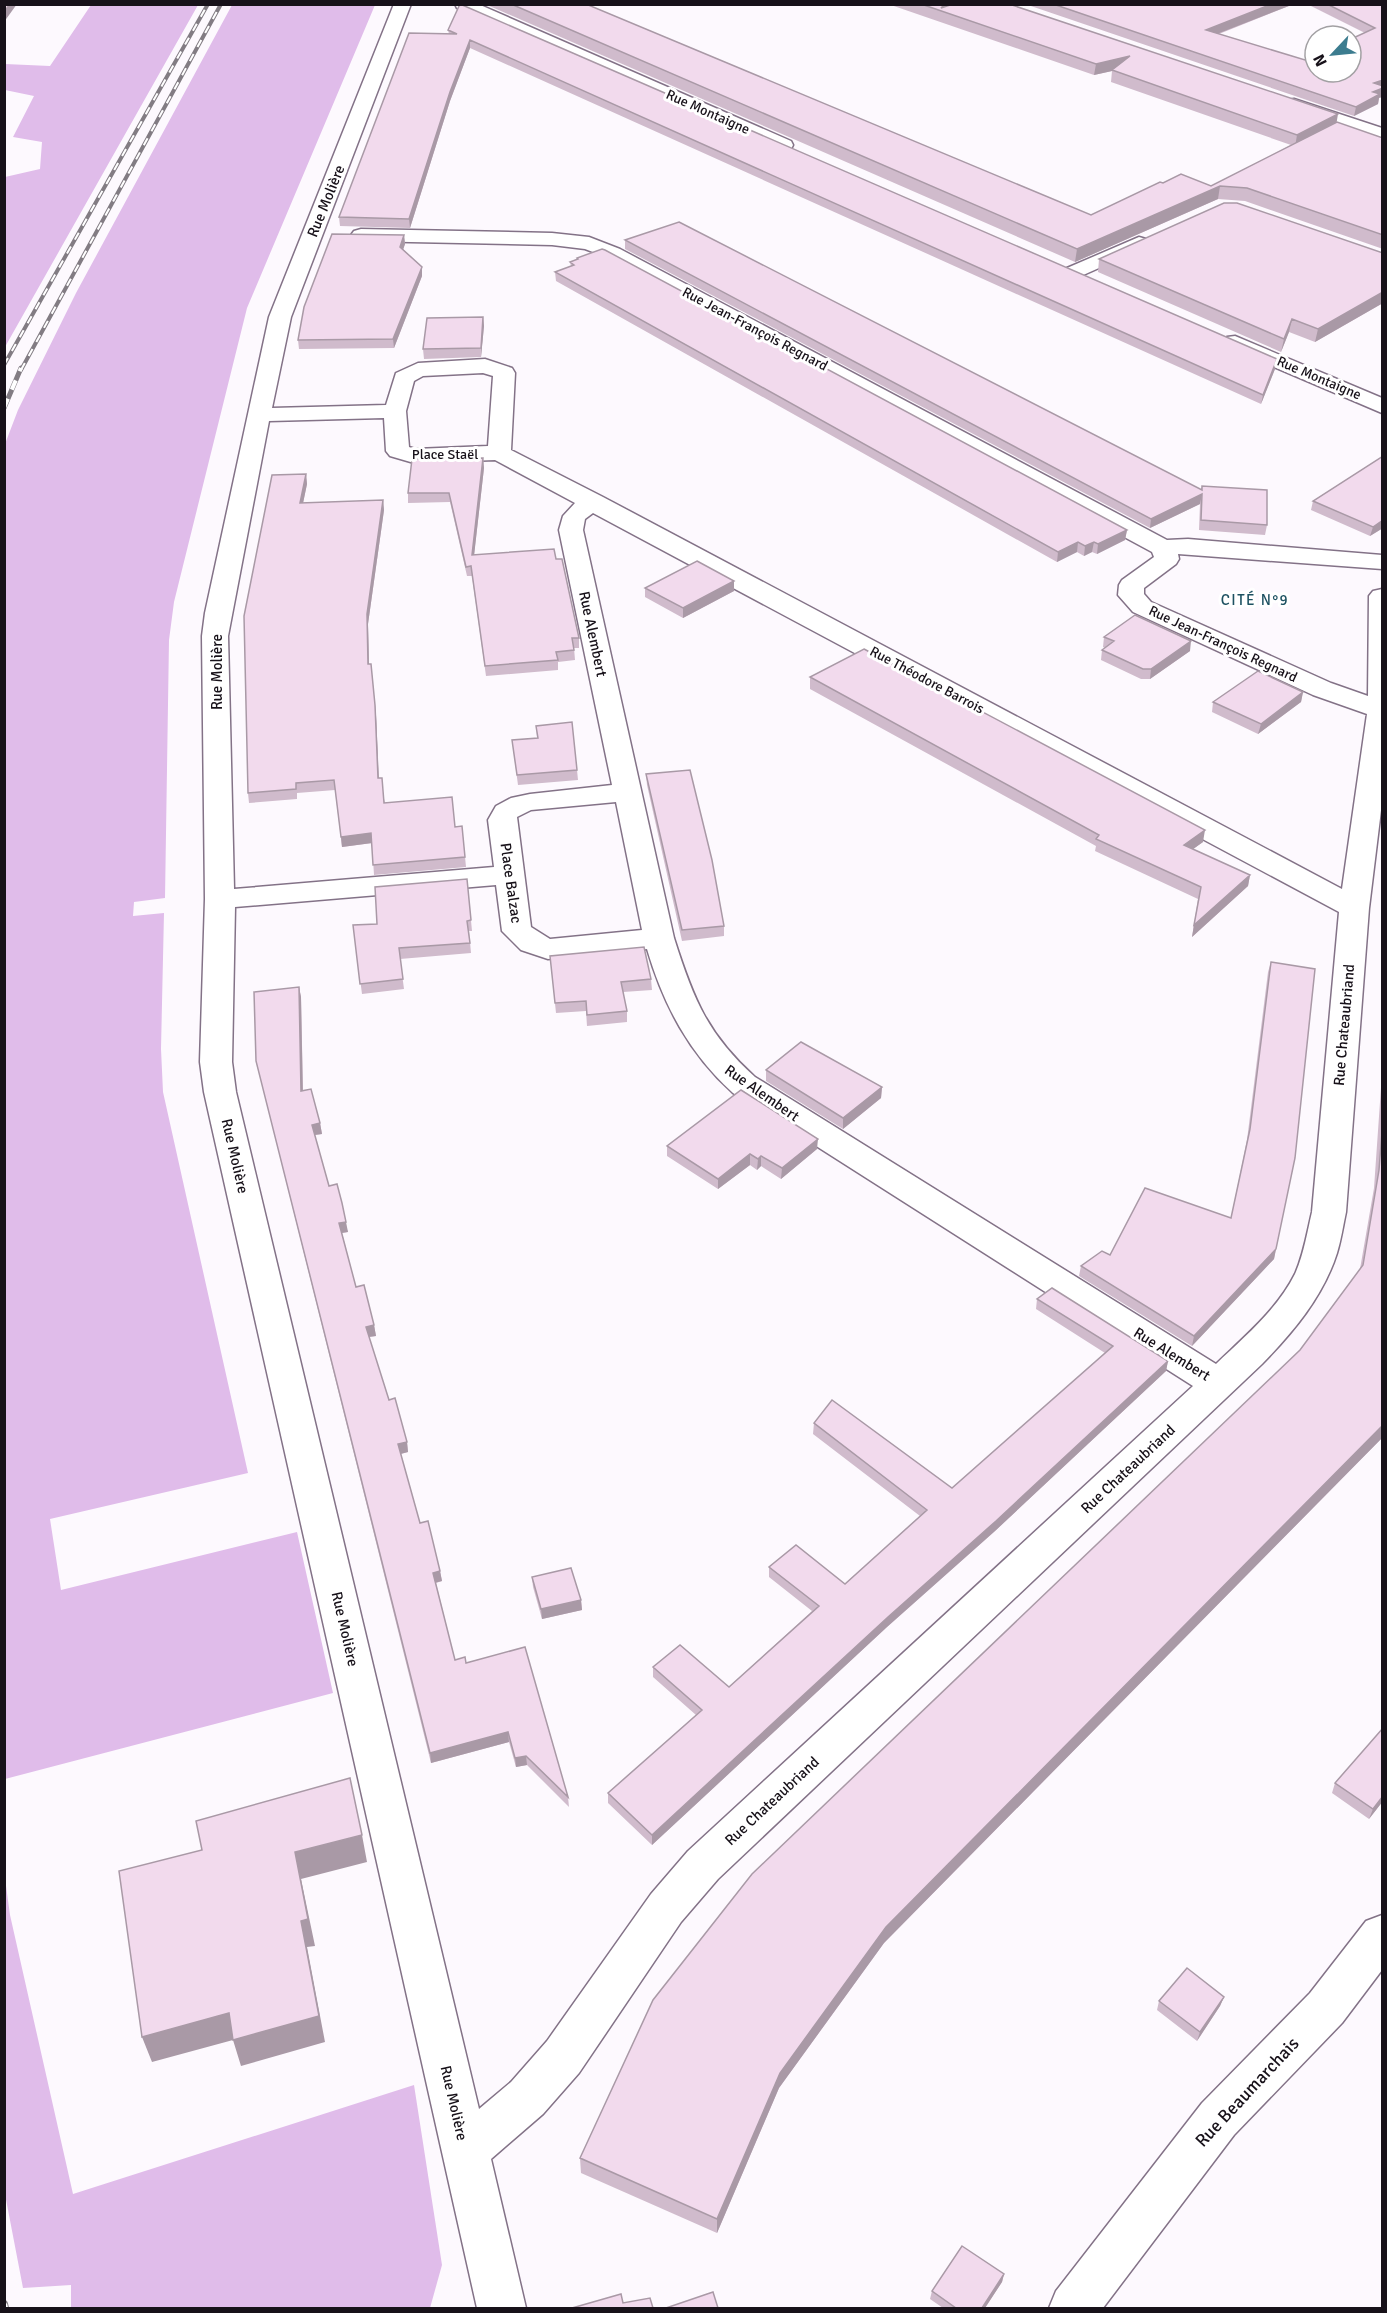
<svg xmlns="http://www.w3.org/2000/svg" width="1387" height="2313" font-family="Signika,sans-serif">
	<rect width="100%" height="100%" fill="#fdf9fe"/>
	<path fill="#e0bcea" d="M91,5H198L5,347V177L40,169L42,142L13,137L34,96L5,90V64L50,66Z
		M232,5H375L247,308L174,602L169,640L165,898L134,902L133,916L164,913L161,1049L163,1092L248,1473L50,1519L61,1590L297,1532L333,1693L5,1779V444L18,410L76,293Z
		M4,1871L10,1915L73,2194L414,2085L442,2265L430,2308H71V2285L23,2288L4,2189Z"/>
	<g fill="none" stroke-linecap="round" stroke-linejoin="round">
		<g stroke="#837287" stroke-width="3">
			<path id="street" d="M394,4H411L291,317L272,408L386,405L396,373L418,363L485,359L512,368L515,373L511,450L603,497L1342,889L1367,714L1313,695L1133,612L1118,595L1119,585L1122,580L1154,557L1152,552L606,257L585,249L552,245L361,241L354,239L351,235L354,231L361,229L552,233L589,237L620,249L1167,540L1188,539L1382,555V569L1178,554L1179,559L1176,564L1144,588V594L1151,602L1331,683L1368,696L1369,596L1373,591L1382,589V802L1369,908L1346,1212C1343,1226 1341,1240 1337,1253C1323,1297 1293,1332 1262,1364L718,1879L681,1922L579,2073L543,2114L491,2159L526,2308H477L204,1092L200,1062L205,899L202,636L205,613L269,317ZM483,373L493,376L488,446L415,449L409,447L406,411L414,381L423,376ZM384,418L386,451L390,456L414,463L495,460L575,503L563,516L559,530L612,785L530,794L511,798L496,806L488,820L494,867L234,889L228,636L269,421ZM593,513L1339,912L1312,1212C1307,1233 1304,1254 1295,1274C1277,1310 1244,1337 1216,1364L755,1077C707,1034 693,998 674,938L583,530L585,519ZM616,802L642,930L550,939L531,927L517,817L531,810ZM496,885L502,931L521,950L548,959L647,949C664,1006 689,1053 733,1093L1193,1386L688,1851L651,1894L547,2041L511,2082L479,2109L236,1092L232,1062L235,907Z
				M455,4H478L791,141L793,145L791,149H777L457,8Z
				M1294,99L1382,128V139L1288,108L1285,104L1288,100Z
				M1139,237L1146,239L1149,243L1146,247L1081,276L1074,278L1067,276L1064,272L1067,268Z
				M1235,336L1382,398V413L1227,347L1224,342L1227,337Z
				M1382,1915V1970L1342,2023L1234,2135L1103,2308H1049L1056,2291L1202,2103L1310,1993L1366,1921Z"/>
		</g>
		<use href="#street" fill="#fff" fill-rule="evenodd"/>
		<g stroke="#827c83" stroke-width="4">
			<path id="rail-far2" d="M4,365L208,4
				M21,370L221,4"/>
		</g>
		<g stroke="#827c83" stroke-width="5">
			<path id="rail-far1" d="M4,408L21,368"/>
		</g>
		<g stroke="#827c83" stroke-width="8">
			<path id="rail" d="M4,2304L5,2308"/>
		</g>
		<use href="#rail-far2" stroke="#fff" stroke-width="2" stroke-dasharray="8" stroke-linecap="butt"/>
		<use href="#rail-far1" stroke="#fff" stroke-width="4" stroke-dasharray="10" stroke-linecap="butt"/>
		<use href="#rail" stroke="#fff" stroke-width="6" stroke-dasharray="17" stroke-linecap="butt"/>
	</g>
	<path fill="#d0bbcc" d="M485,4H586L1091,215L1163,183L1211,186L1291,145L1111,82L1112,71L1094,75L888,4H1009L1336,123L1383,138V249L1245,201L1218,199L1075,262Z
		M1025,4H1294L1219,34L1305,60L1365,33L1307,4H1383L1379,98L1378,104L1354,116Z
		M448,30L1275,369L1261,404L470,48L450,101L410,228L340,226L339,217L449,34Z
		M404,235L405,244L403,249L422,267V276L394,348L299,349L298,340Z
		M625,240L1201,490L1202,486L1267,525L1265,535L1199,530L1200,504L1150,528L625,249Z
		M1383,253V303L1315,342L1289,332L1281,352L1098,272L1099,259Z
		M577,258L1127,530L1125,540L1097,554L1092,552L1084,556L1077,552L1057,562L556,281L555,272L571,266L570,262L577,260Z
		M483,317L484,326L481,357L424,359L423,349Z
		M1383,456V528L1370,536L1311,510L1313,501Z
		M483,458L484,468L474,555L579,638V648H574L575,660L558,662V670L486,676L472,576H467L450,502L408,503V493Z
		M306,474L307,484L303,503L383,500L384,510L368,624L369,664H371L376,715L379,778L385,803L455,827L462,826L466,867L374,875L372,843L342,847L335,790L297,793V799L249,803L248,793Z
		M645,588L734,591L683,618L645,597Z
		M1104,637L1190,651L1150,679H1141L1101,660L1102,650L1105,648L1103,647Z
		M810,677L1203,842L1193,849L1250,875L1248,886L1192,937L1198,899L1095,851L1096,846L810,689Z
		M1303,692L1301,702L1258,734L1212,712L1213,702Z
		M536,726L577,770L578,780L518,785L512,740L537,738Z
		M646,774L724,926V936L682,941L647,785Z
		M467,879L472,931H469L471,953L400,959L404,989L362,994L353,925L377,924Z
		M550,956L651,979L652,990L623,992L627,1011V1022L587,1026L586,1011L556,1013Z
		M1271,962L1276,1249L1274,1259L1192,1346L1079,1276L1081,1266L1110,1255L1231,1218L1247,1140L1268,972Z
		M299,987L301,997L303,1091L320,1123L322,1134L315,1135L329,1186L348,1232L342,1233L356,1287L374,1325L376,1336L369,1337L389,1400L407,1442L408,1452L401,1454L420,1523L440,1571L442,1581L436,1583L455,1660L466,1663L568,1797L569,1807L527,1765L516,1767L509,1742L431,1763L256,1061Z
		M1383,1059V1437L884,1943L779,2088L717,2233L581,2173L580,2158L1300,1350L1360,1269L1374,1188Z
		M766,1070L882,1087L881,1098L843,1129L766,1081Z
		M667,1146L817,1149L781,1179L761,1166L757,1170L750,1165L718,1189L667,1156Z
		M1037,1299L1168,1361L1166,1371L995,1531L887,1627L652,1845L608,1803V1793L696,1715L653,1677V1667L729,1687L812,1611L769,1577V1567L845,1584L920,1516L813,1434L814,1423L952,1488L1105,1353L1036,1309Z
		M532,1577L581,1600L582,1610L542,1619L533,1587Z
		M1383,1728V1801L1369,1819L1332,1793L1335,1783Z
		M1224,1997L1220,2006L1197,2041L1157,2010L1159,2001Z
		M1004,2274L1002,2282L985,2308H943L930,2299L932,2291Z"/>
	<path fill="#a999a6" d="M10,4H17L4,22V12Z
		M1272,4H1294L1204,39L1206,30Z
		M470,40V48L450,101L410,228L409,219L450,92Z
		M1130,56L1112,71L1094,75L1096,64Z
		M1383,80V97L1379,98L1378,104L1354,116L1356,107L1374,83Z
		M1338,114L1336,126L1295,147L1297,135Z
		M1220,186L1218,199L1075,262L1077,249Z
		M404,235L405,244L401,256L400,247Z
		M422,267V276L394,348L393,339Z
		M1383,292V303L1315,342L1318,329Z
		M483,317L484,326L481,357V348Z
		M1292,319L1289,332L1281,352L1284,339Z
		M1277,359L1275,369L1261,404L1263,395Z
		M483,458L484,468L473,565L472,555Z
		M306,474L307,484L301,513L300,503Z
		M1202,494L1200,504L1150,528L1151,519Z
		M383,500L384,510L368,624L369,674L368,664L367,614Z
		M1383,520V528L1370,536L1373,527Z
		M1127,530L1125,540L1097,554L1098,544Z
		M1078,542L1077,552L1057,562L1058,552Z
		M1094,542L1092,552L1084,556L1085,546Z
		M734,581V591L683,618V608Z
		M1191,641L1190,651L1150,679L1151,669Z
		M1303,692L1301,702L1258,734L1261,724Z
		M375,705L376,715L379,789L378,778Z
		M1205,830L1203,842L1182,857L1184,845Z
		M371,833L372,843L342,847L341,837Z
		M1250,875L1248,886L1192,937L1194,925Z
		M299,987L301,997L303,1101L301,1091Z
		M882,1087L881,1098L843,1129V1118Z
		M320,1123L322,1134L314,1135L312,1125Z
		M818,1139L817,1149L781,1179L782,1168Z
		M750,1154V1165L718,1189V1179Z
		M761,1156V1166L757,1170L758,1159Z
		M346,1222L348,1232L341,1233L339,1223Z
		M1276,1249L1274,1259L1192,1346L1194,1336Z
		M374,1325L376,1336L368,1337L366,1327Z
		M1168,1361L1166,1371L995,1531L887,1627L652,1845V1835L888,1617Z
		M1383,1425V1437L884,1943L779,2088L717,2233V2219L780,2073L886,1927Z
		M407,1442L408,1452L400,1454L398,1444Z
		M440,1571L442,1581L434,1583L433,1573Z
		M581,1600L582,1610L542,1619L541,1609Z
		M508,1732L509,1742L431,1763L430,1753Z
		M526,1756L527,1765L516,1767L515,1758Z
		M1383,1796V1801L1369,1819L1373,1809Z
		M362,1835L367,1862L301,1879L315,1946L307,1947L325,2042L241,2066L233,2040L152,2062L142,2037L301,1921L295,1852Z
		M1224,1997L1220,2006L1197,2041L1200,2032Z
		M1004,2274L1002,2282L985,2308H982Z"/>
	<path fill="#f2daed" stroke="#a999a6" stroke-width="1.5" d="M4,4H10L4,12Z
		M460,4L1277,359L1263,395L470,40L450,92L409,219L339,217L409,33L457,34L448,30Z
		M511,4H586L1091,215L1160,182L1163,183L1181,174L1211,186L1337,122L1383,138V235L1247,188L1220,186L1077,249Z
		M921,4H945L941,8L953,4H1009L1338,114L1297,135L1112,70L1130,56L1096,64Z
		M1053,4H1272L1206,30L1305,60L1315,55V72H1351V39L1375,28L1327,4H1383V80L1374,83L1383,86V88L1373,92L1380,94L1356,107Z
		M1224,203H1237L1383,253V292L1318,329L1292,319L1284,339L1099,259Z
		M679,222L1202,490V486L1267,490V525L1201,520L1202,494L1151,519L625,240Z
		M332,234L404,235L400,247L422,267L393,339L298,340L304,307Z
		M602,249L605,250L1127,530L1098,544L1094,542L1085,546L1078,542L1058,552L555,272L574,265L570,262L578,259L577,258Z
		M483,317L481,348L423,349L427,318Z
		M1383,456V520L1373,527L1313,501Z
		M483,458L472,555L554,549L556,559H562L579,638H572L574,650L556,652L558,660L485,666L471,566L466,567L449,493H408L412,459Z
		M306,474L300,503L383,500L367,614L368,664H371L375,705L378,778H382L384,803L452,797L455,827L462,826L465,857L373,865L371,833L341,837L334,780L296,783V789L248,793L244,616L272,475Z
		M697,561L734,581L683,608L645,588Z
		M1135,615L1191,641L1151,669H1143L1102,650L1114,641L1104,637Z
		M864,649L1205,830L1184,845L1250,875L1194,925L1201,887L1096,839L1099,835L810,677Z
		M1258,671L1303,692L1261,724L1213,702Z
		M572,722L577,770L517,775L512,740L538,738L536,726Z
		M690,770L712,860L724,926L682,930L646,774Z
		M467,879L471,920L467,921L470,943L399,948L403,979L360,984L353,925L377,924L375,887Z
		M644,947L651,979L621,982L627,1011L587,1015L586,1001L555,1003L550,956Z
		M1271,962L1315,969L1295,1158L1276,1249L1194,1336L1081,1266L1102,1251L1110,1255L1145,1188L1231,1218L1250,1129Z
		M299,987L301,1091L311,1089L320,1123L312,1125L329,1186L337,1184L342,1203L346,1222L339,1223L356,1287L364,1285L374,1325L366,1327L389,1400L395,1398L407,1442L398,1444L420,1523L428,1521L440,1571L433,1573L455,1660L465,1657L466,1663L525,1647L568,1797L526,1756L515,1758L508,1732L430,1753L256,1061L254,992Z
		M801,1042L882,1087L843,1118L766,1070Z
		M741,1090L818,1139L782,1168L761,1156L758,1159L750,1154L718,1179L667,1146Z
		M1383,1120V1425L886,1927L780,2073L717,2219L580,2158L653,2000L752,1874L1300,1350L1363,1265L1379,1170Z
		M1052,1288L1168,1361L996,1521L888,1617L652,1835L608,1793L702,1710L653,1667L680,1645L729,1687L819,1606L769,1567L796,1545L845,1584L927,1510L814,1423L832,1400L952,1488L1113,1346L1037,1299Z
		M571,1568L581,1600L541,1609L532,1577Z
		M1383,1728V1796L1373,1809L1335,1783Z
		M350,1778L362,1835L295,1852L308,1919L301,1921L319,2016L233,2040L229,2013L142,2037L119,1871L202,1850L196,1821Z
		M1187,1968L1224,1997L1200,2032L1159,2001Z
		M962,2246L1004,2274L982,2308H956L932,2291Z
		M713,2292L718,2308H666Z
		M621,2294L623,2303L650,2298L653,2308H572Z"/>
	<g text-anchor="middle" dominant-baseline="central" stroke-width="6" stroke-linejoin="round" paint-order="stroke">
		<g font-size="14" fill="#171119" stroke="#fff">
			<text transform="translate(708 112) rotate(24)">Rue Montaigne</text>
			<text transform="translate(755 329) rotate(28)">Rue Jean-François Regnard</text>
			<text transform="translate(1319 378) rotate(23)">Rue Montaigne</text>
			<text x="445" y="454">Place Staël</text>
			<text transform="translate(1223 644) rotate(25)">Rue Jean-François Regnard</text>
			<text transform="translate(927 680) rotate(28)">Rue Théodore Barrois</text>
		</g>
		<g font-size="15" fill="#171119" stroke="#fff">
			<text transform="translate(326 201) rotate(-68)">Rue Molière</text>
			<text transform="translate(593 634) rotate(78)">Rue Alembert</text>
			<text transform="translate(217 672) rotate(-90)">Rue Molière</text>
			<text transform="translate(511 883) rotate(82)">Place Balzac</text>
			<text transform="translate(1344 1025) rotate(-85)">Rue Chateaubriand</text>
			<text transform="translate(762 1093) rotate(35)">Rue Alembert</text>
			<text transform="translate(235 1156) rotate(77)">Rue Molière</text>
			<text transform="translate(1172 1354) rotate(32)">Rue Alembert</text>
			<text transform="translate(1128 1469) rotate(-43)">Rue Chateaubriand</text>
			<text transform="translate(345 1629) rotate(77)">Rue Molière</text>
			<text transform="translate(772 1801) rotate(-43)">Rue Chateaubriand</text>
			<text transform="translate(454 2103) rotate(77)">Rue Molière</text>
		</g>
		<g font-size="15" letter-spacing="1.5" fill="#1d5161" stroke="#fff">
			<text x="1255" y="600">CITÉ N°9</text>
		</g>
		<g font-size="18" fill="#171119" stroke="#fff">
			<text transform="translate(1247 2092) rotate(-47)">Rue Beaumarchais</text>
		</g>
	</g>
	<rect width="1387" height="2313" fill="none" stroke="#171119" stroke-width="12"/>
	<g transform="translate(1333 54) rotate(244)"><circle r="28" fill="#ffffff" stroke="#a2a0a3" stroke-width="1.5"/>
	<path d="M0-4.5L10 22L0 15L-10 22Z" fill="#3c7c8f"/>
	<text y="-9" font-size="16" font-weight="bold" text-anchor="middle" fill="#171119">N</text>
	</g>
</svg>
